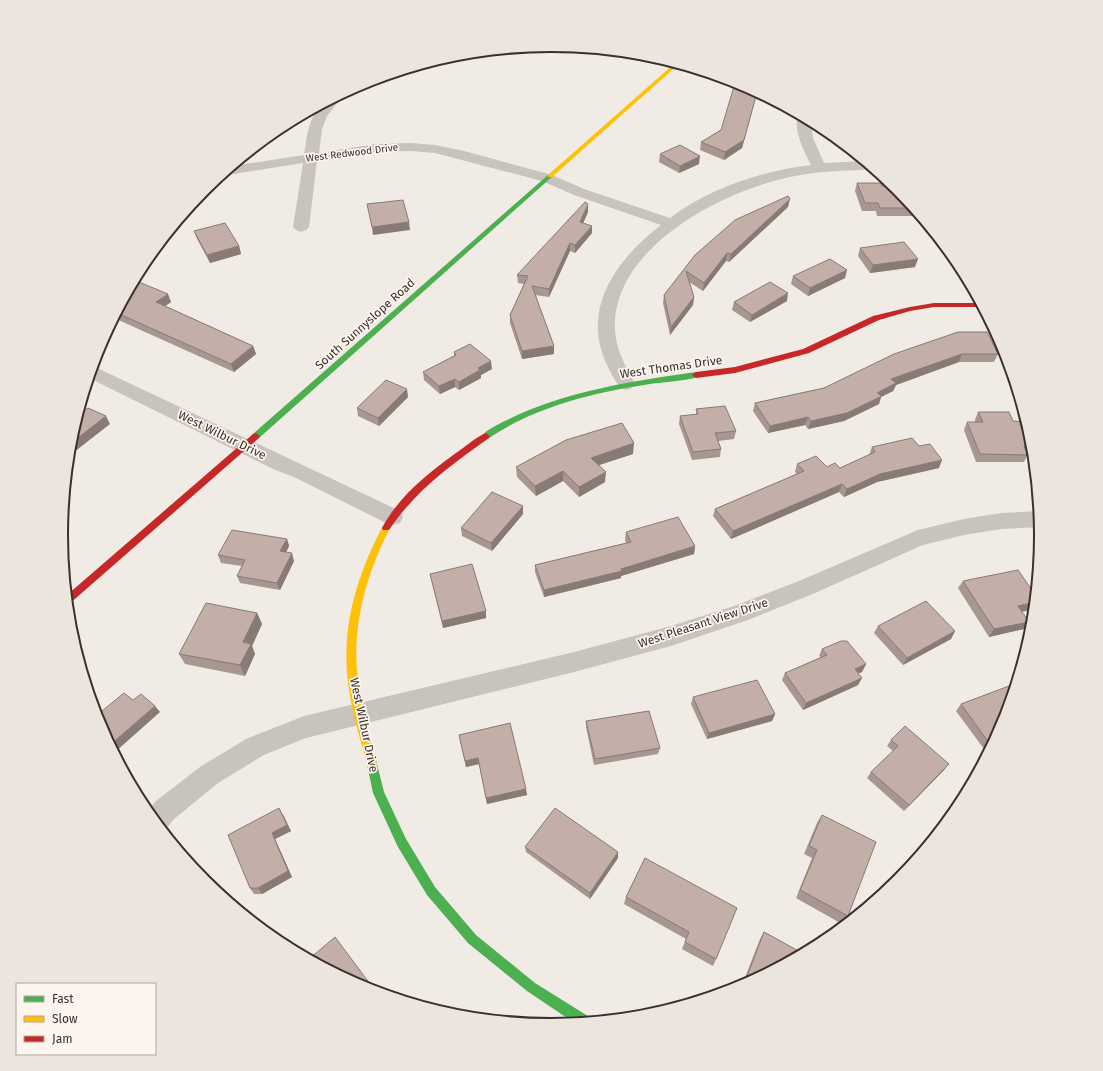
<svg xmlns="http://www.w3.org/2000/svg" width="1103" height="1071" font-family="'Fira Sans',sans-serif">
	<rect width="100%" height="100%" fill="#f0ebe5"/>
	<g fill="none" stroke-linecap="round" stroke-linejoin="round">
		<path fill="#c9c3be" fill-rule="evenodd" d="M341,95L342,97L327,116L322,129L319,153L376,144L411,143L435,145L464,151L552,175L584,189L670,218C709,188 762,171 811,165C805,153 791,127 799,114L811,121L813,138L824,163L865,161L874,168C862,171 849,170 837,171C816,172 795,175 774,181C710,198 611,253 615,330C616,350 626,367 635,384L632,388L626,390L620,388C609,371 599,352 598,332C595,288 628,250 661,225L574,195L542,181L435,153L411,151L376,152L317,161L309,227L306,230L301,232L296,230L293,227L303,163L227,175L222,174L232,166L304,155C307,138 308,115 324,104C329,100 335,98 341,95Z
			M93,366L400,511L403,517L400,523L393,525L386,523L296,478L273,469L89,378Z
			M1040,511L1041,527L1001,529L964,535L923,545L815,593L748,620L671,646L574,672L306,738L264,755L218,783L174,819L163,832L147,812L156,801L200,767L246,739L304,716L574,652L671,626L734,606L799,581L918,530L964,519L1001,513Z"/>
		<path fill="#4caf50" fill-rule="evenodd" d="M548,175L553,176L259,438H253L252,436L253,434Z
			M696,372L699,373L700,375L699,377C679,382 658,382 638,386C587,394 532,409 489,438L486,439L482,436C487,429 499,424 507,420C566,391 632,381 696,372Z
			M372,759L376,760L384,792L406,839L435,887L476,935L535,983L591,1018L592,1022L576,1024L527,991L468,943L427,895L398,847L373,793L367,764L368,760Z"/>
		<path fill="#ffc107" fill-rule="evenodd" d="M675,63L679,64L552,177H548V175Z
			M386,525L389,526L390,528C367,573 353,621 357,672C360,703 369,734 377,764L376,768L372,769L368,768L367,764C359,734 349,703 347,672C343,620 359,571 383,526Z"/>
		<path fill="#c62828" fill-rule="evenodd" d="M934,303H981L983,307H934L910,311L879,320L809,353L735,373L696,378L692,375L696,372L735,367L803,349L873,316L910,307Z
			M256,433L260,436L259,438L68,605L67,595L253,434Z
			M486,433L490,436L489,438C451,465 415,491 389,530H383L382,528C400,494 432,470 463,448C470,443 478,436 486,433Z"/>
	</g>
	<path fill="#a89690" d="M757,93L742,148L724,160L700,150L701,142L721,130Z
		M660,154L699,164L679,173L659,162Z
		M857,183L882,186L898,189L921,216H877L876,211H862L855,191Z
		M788,207L729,262L726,261L703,291L689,282L694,297L693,305L670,335L663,303L664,295L695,255Z
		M588,212L583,223L592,226V233L575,253L570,251L549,297L535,295L554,346V354L522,359L510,323V315L524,284L518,283L517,275Z
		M194,231L239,246L241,254L210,263L197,239Z
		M860,248L915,267L870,273L858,256Z
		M956,259L959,263L962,268L957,267Z
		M793,276L845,278L808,296L791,284Z
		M134,280L171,302L165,306L253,346L256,354L234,372L114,318Z
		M787,301L750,322L732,310L734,302Z
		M958,332L998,354L994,362H959L896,385L893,391L881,397L879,404L844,421L808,429L805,425L768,433L753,411L755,403L824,388Z
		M454,352L492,369L481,375V378L459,390L455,387L440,394L424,380L423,372L454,356Z
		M408,397L379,426L358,416L357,408Z
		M696,409L736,431L734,439L718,441L721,449L720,457L692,460L679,424L680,416L696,415Z
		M978,412L1013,421L1033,440L1034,455L1028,454L1024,462H976L964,430L967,422H975V420Z
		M919,446L939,468L877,482L844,497L839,492L731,539L713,516L715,509L797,474L795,472L797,464L840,468L869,455L872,447Z
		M633,454L599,465L605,482L579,497L563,481L536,496L517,477L516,467Z
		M523,514L492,551L462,536L461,528Z
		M626,532L695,546L694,554L621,576V578L544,597L535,572V565L626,543L625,540Z
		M287,539L289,546L286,552L294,561L280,590L240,583L237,576L242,566L221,563L218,555Z
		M430,574L486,618L443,628Z
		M963,581L1035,609L1022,612L1024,629L989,637L958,588Z
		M257,613L262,624L252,646L255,654L245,676L185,664L179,654Z
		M878,626L955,631L951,639L903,665L874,633Z
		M822,649L866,664L862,672L858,673V685L803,710L782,680L785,673L821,657L819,656Z
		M693,697L775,714L772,721L707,739L691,704Z
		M961,704L993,746L984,749L956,711Z
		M586,721L660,748L658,754L594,765L586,727Z
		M891,740L944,770L904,811L867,778L871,772L893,751L887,746Z
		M460,741L526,789L527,795L487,804L479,764L466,767Z
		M283,814L291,831L275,839L292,877L262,894H254L250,888Z
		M822,815L848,916L842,924L796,898L812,858L804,854L817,823Z
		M525,847L618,858L590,899L526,852Z
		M645,858L716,959L713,966L682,949L686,939L624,904L626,897Z
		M764,932L804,954L744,986L742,985L760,939Z"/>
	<path fill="#887a75" d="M757,92L742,148L724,160L725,152Z
		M700,156L699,164L679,173L680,166Z
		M790,199L788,207L729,262L731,254Z
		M588,204V212L580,230V222Z
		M409,222L410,230L373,235L372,227Z
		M592,226V233L575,253V245Z
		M570,243V251L549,297V289Z
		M239,246L241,254L210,263L207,255Z
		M727,253L726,261L703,291L704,283Z
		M918,259L915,267L870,273L873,265Z
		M847,270L845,278L808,296L810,288Z
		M788,293L787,301L750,322L752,315Z
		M168,294L171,302L159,310L156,302Z
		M694,297L693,305L670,335L671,327Z
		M253,346L256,354L234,372L231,364Z
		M554,346V354L522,359V351Z
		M962,354L959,362L896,385L893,391L881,397L879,404L844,421L808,429L811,421L877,393L891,379Z
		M491,361L492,369L481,375V378L459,390V382L478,368Z
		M455,379V387L440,394L439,386Z
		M407,389L408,397L379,426L378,418Z
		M106,416L110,424L69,456L70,444Z
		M808,417L805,425L768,433L770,426Z
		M634,443L633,454L590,468L591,458Z
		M942,460L939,468L877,482L844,497L847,489L880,474Z
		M563,471V481L536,496L535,486Z
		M606,472L605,482L579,497V487Z
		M842,484L839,492L731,539L733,531Z
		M523,506V514L492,551L491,543Z
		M287,539L289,546L283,559L280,551Z
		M695,546L694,554L621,576V578L544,597V590L621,569Z
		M292,553L294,561L280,590L277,583Z
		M1035,602V609L1013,613L1018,606Z
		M486,611V618L443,628L442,621Z
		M257,613L262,624L252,646L255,654L245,676L240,665L243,642Z
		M1029,622L1024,629L989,637L994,629Z
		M955,631L951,639L903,665L907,658Z
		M866,664L862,672L852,676L855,669Z
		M862,678L858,685L803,710L806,703Z
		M155,706L160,712L114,753L110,745Z
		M775,714L772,721L707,739L709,733Z
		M996,740L993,746L984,749L989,743Z
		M478,758L479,764L466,767L465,761Z
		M949,764L944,770L904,811L909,805Z
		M526,789L527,795L487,804L486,798Z
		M279,808L291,831L275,839L292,877L262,894L258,888L272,833Z
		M618,852V858L590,899V893Z"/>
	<path fill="#c3afa7" stroke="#887a75" d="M736,81L739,82L757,92L744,140L725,152L701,142L721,130L735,83Z
		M680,145L700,156L680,166L660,154Z
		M857,183H881L882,186H895L898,189L914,208H880L878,203H865Z
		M788,196L790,199L731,254L727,253L704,283L686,271L694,297L671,327L664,295L695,255L735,220Z
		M403,200L409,222L372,227L367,204Z
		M585,202L588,204L580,222L592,226L575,245L570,243L549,289L532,286L554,346L522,351L510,315L528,276L517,275Z
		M225,223L239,246L207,255L194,231Z
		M904,242L918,259L873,265L860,248Z
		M830,259L847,270L810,288L793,276Z
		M134,280L168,294L156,302L253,346L231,364L117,313Z
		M770,282L788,293L752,315L734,302Z
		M958,332H987L998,354H962L891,379L896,383L877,393L882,396L847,413L811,421L808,417L770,426L755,403L824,388L894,354Z
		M470,344L491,361L478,368L480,370L459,382L455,379L439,386L423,372L456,355L454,352Z
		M386,380L407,389L378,418L357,408Z
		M725,406L736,431L715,433L721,449L693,452L680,416L698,414L696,409Z
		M88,408L106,416L70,444V440L78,416Z
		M978,412H1009L1013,421L1027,422L1033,440V446H1024L1028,455L980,454L967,422H983Z
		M622,423L634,443L591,458L606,472L579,487L563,471L535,486L516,467L566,440Z
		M912,438L919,446L930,444L942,460L880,474L847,489L842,484L733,531L715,509L804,471L797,464L816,456L827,467L835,463L840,468L875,452L872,447Z
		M492,492L523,506L491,543L461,528Z
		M678,517L695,546L621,569L622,571L544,590L535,565L631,542L626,532Z
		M232,530L287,539L280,551L292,553L277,583L237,576L245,560L218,555Z
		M472,564L486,611L442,621L430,574Z
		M1018,570L1036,596L1035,602L1018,606L1029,622L994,629L963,581Z
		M926,601L955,631L907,658L878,626Z
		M206,603L257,613L243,642L251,644L240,665L179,654Z
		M841,641H847L866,664L855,669L862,678L806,703L785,673L827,655L822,649Z
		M757,680L775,714L709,733L693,697Z
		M1009,686L1014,692L1005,723L996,740L989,743L961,704Z
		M124,693L133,700L141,694L155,706L110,745L98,723L96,716Z
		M649,711L660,748L595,759L586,721Z
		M510,723L526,789L486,798L478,758L465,761L459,735Z
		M905,726L949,764L909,805L871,772L898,746L891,740Z
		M279,808L287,825L272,833L288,871L258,888H250L228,835Z
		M555,808L618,852L590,893L525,847Z
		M822,815L876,842L848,916L800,890L817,850L809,846Z
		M645,858L737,908L716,959L685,942L689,932L626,897Z
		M764,932L804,954L752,982L746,979Z
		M335,937L376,992L364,989L309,959Z"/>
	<g text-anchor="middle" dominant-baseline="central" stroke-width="3.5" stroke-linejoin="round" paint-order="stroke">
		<g font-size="10" fill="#3b302b" stroke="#fbf5ee">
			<text transform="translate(352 153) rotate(-7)">West Redwood Drive</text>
		</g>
		<g font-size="12" fill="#3b302b" stroke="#fbf5ee">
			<text transform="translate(365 324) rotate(-42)">South Sunnyslope Road</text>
			<text transform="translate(671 367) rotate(-8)">West Thomas Drive</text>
			<text transform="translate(222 435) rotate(26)">West Wilbur Drive</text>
			<text transform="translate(703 623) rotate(-18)">West Pleasant View Drive</text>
			<text transform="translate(364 725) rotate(78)">West Wilbur Drive</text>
		</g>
	</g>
	<path d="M0 0H1103V1071H0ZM68 535a483 483 0 1 1 966 0a483 483 0 1 1-966 0Z" fill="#ece5de" fill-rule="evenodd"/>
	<path fill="none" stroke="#3b302b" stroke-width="2" d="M68 535a483 483 0 1 1 966 0a483 483 0 1 1-966 0Z"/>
	<rect x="16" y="983" width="140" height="72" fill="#fbf5ee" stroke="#aea6a0"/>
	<rect x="24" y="996" width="20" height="6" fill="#4caf50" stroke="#aea6a0"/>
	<text x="52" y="1003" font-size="12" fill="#3b302b">Fast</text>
	<rect x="24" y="1016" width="20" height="6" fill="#ffc107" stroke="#aea6a0"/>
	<text x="52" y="1023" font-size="12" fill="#3b302b">Slow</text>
	<rect x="24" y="1036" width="20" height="6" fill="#c62828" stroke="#aea6a0"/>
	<text x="52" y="1043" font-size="12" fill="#3b302b">Jam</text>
</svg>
